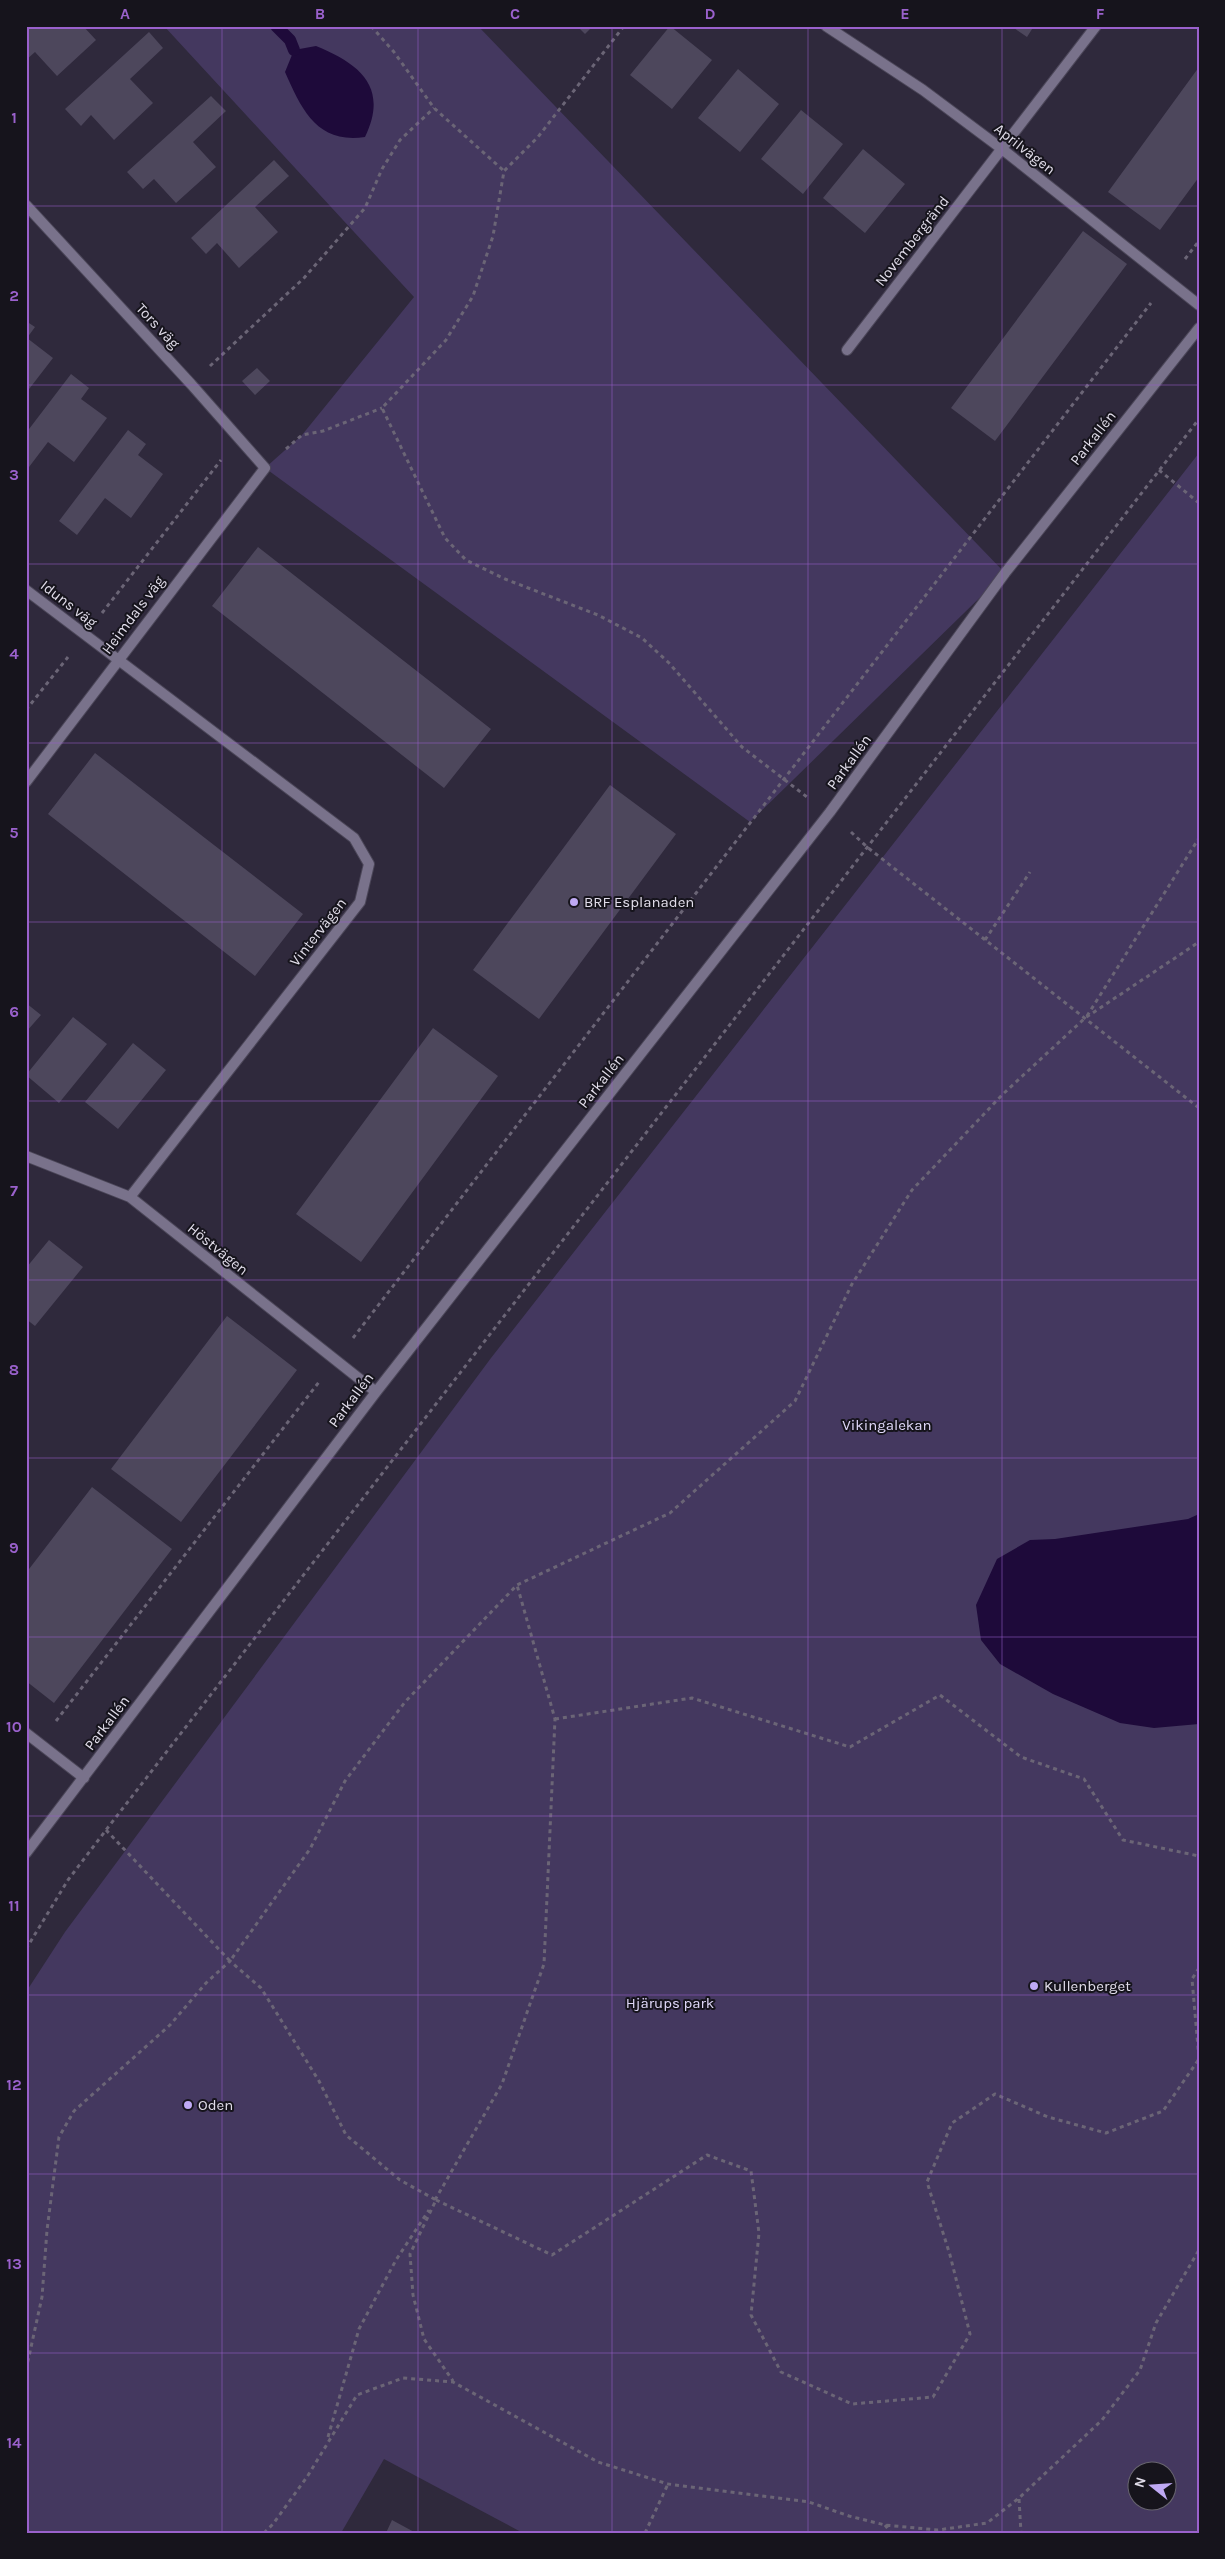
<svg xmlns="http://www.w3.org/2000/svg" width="1225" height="2559" font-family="Karla,sans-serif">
	<rect width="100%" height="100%" fill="#2f293c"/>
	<path fill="#44385f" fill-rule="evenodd" d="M164,26H478L1005,573L750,822L265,468L302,435L414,297Z
		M1199,453V2533H523L384,2459L341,2533H26V1992L65,1932L491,1358ZM1138,2472H1168V2502H1138Z"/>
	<path fill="#1e0a3a" d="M316,46C360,64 389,87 365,137C317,144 302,110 285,72L294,50Z
		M1199,1514V1724L1154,1728L1120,1723L1053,1694L1000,1664L981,1640L976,1605L997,1559L1030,1540L1055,1539L1188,1519Z"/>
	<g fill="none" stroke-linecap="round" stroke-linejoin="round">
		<path stroke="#1e0a3a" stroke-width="12" d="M276,26L290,40L294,50"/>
	</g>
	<path fill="#4d475c" d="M30,26H83L96,40L57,76L35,52L26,60V29Z
		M577,26H593L585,34Z
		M670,26L712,60L672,109L630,75Z
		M1011,26H1034L1027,37Z
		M149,32L163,48L130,79L153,103L114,140L91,115L81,126L65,109Z
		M1199,67V177L1160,230L1108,192Z
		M738,69L779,104L740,152L698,118Z
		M211,96L226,111L193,142L216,167L176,203L154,179L143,189L127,172Z
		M801,110L843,144L803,194L761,159Z
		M863,149L905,184L865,233L823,198Z
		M274,160L289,176L255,207L278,232L239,268L217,243L206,254L191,238Z
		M1083,231L1127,264L995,441L951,408Z
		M26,321L35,327L27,338L53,358L26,393Z
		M257,368L270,381L255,395L242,381Z
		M71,374L89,388L81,399L107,418L74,462L48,442L26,471V433Z
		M128,430L146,444L138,455L163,474L131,518L105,498L77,535L59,521Z
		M258,547L491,729L444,788L212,606Z
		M95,753L303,914L255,976L48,814Z
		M610,785L676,834L539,1019L473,970Z
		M26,1003L41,1015L26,1032Z
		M73,1017L107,1044L59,1103L26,1075Z
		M433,1028L498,1076L361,1262L296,1214Z
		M133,1043L166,1070L118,1129L85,1102Z
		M49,1240L83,1267L35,1326L26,1319V1268Z
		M227,1316L297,1370L181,1522L111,1469Z
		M92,1487L172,1549L54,1703L26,1681V1573Z
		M392,2520L416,2533H386Z"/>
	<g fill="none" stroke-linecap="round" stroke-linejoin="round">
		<g stroke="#4b4658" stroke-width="12">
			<path id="street" d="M826,26L923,90L1002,149L1199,305
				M26,205L191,384L265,468L26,782
				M847,350L1096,26
				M26,590L354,838L369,864L360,902L130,1197
				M26,1156L130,1197L376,1392
				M26,1733L84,1778
				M26,1853L376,1392L830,812L1005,573L1199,328"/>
		</g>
		<path stroke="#6b6576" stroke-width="3" stroke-dasharray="4 4" stroke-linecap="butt" d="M371,26L394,52L434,108L504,171
			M624,26L538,137L504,171L493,236L473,296L446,340L382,408L445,538L466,560L505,579L598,615L642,638L669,663L742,747L807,797
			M1185,259L1199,241
			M210,366L304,278L365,208L382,169L400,140L434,108
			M286,449L302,435L323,431L382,408
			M1159,470L1199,503
			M102,613L221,460
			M26,710L68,657
			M851,832L867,847L1199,1108
			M985,940L1030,872
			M1087,1016L1199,838
			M353,1338L1151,303
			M555,1719L692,1698L850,1747L940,1695L1021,1757L1084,1779L1123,1840L1199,1856
			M56,1721L319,1382
			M106,1830L230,1961L310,1849L345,1781L405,1702L517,1585L670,1513L795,1401L852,1284L912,1190L1003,1094L1085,1018L1199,942
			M26,1949L68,1880L106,1830L1199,419
			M1199,1968L1192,1979L1199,2059
			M435,2200L502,2084L544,1964L555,1719L517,1585
			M436,2200L552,2255L707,2155L751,2171L759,2233L751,2315L781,2372L852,2404L933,2397L970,2334L950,2255L927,2182L952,2123L995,2094L1048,2117L1106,2133L1163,2111L1199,2059
			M26,2370L42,2297L47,2230L59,2137L74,2111L170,2025L206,1983L230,1961L261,1988L319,2081L346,2135L400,2180L436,2200L410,2254L413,2295L424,2339L453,2381
			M328,2437L359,2329L396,2260L429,2210
			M1019,2499L1021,2533
			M885,2525L891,2533
			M264,2533L273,2524L307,2477L357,2395L403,2378L453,2382L598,2462L668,2484L809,2502L849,2516L885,2525L938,2530L987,2523L1019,2498L1102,2420L1140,2370L1156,2323L1199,2250
			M645,2533L668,2484"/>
		<use href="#street" stroke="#79728b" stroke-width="10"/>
	</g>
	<path fill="none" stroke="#9a61cc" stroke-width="1" stroke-opacity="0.55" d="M222,26V2533M418,26V2533M612,26V2533M808,26V2533M1002,26V2533M26,206H1199M26,385H1199M26,564H1199M26,743H1199M26,922H1199M26,1101H1199M26,1280H1199M26,1458H1199M26,1637H1199M26,1816H1199M26,1995H1199M26,2174H1199M26,2353H1199"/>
	<g fill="#bfa9f4" stroke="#16141c" stroke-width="2">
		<circle cx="574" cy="902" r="5"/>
		<circle cx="1034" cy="1986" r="5"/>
		<circle cx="188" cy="2105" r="5"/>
	</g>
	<g text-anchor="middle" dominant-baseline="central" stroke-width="4" stroke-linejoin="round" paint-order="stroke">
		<g font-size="15" fill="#e1ddea" stroke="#16141c">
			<text transform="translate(1025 149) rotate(38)">Aprilvägen</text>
			<text transform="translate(912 241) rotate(-52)">Novembergränd</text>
			<text transform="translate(158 326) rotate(47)">Tors väg</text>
			<text transform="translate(1093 438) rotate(-52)">Parkallén</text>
			<text transform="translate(69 604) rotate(38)">Iduns väg</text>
			<text transform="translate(133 615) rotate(-53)">Heimdals väg</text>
			<text transform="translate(849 762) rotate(-54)">Parkallén</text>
			<text transform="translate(318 932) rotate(-52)">Vintervägen</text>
			<text transform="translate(601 1081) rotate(-52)">Parkallén</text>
			<text transform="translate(218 1249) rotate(39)">Höstvägen</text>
			<text transform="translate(351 1400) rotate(-53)">Parkallén</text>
			<text transform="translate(107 1723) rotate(-53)">Parkallén</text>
		</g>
		<g font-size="15" fill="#e1ddea" stroke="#16141c" text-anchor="start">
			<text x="584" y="902">BRF Esplanaden</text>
			<text x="1044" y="1986">Kullenberget</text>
			<text x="198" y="2105">Oden</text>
		</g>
		<g font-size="15" fill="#e0d8f9" stroke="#16141c">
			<text x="887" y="1425">Vikingalekan</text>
			<text x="670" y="2003">Hjärups park</text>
		</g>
	</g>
	<rect width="1225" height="2559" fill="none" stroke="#16141c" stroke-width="55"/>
	<g transform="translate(1152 2486) rotate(287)"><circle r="24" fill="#16141c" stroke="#67646e"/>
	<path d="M0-4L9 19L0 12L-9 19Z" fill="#bfa9f4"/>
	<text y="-8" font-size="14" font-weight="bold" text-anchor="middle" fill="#e1ddea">N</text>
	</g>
	<rect x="28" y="28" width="1170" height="2504" fill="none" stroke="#9a61cc" stroke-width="2"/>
	<g font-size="16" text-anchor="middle" font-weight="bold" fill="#9a61cc">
		<text x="125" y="19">A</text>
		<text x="320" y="19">B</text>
		<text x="515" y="19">C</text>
		<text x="710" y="19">D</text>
		<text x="905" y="19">E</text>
		<text x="1100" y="19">F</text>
		<text x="14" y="123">1</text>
		<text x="14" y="301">2</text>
		<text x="14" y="480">3</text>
		<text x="14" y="659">4</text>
		<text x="14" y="838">5</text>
		<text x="14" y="1017">6</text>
		<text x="14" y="1196">7</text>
		<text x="14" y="1375">8</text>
		<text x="14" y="1553">9</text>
		<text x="14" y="1732">10</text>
		<text x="14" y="1911">11</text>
		<text x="14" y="2090">12</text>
		<text x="14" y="2269">13</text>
		<text x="14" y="2448">14</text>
	</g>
</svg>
